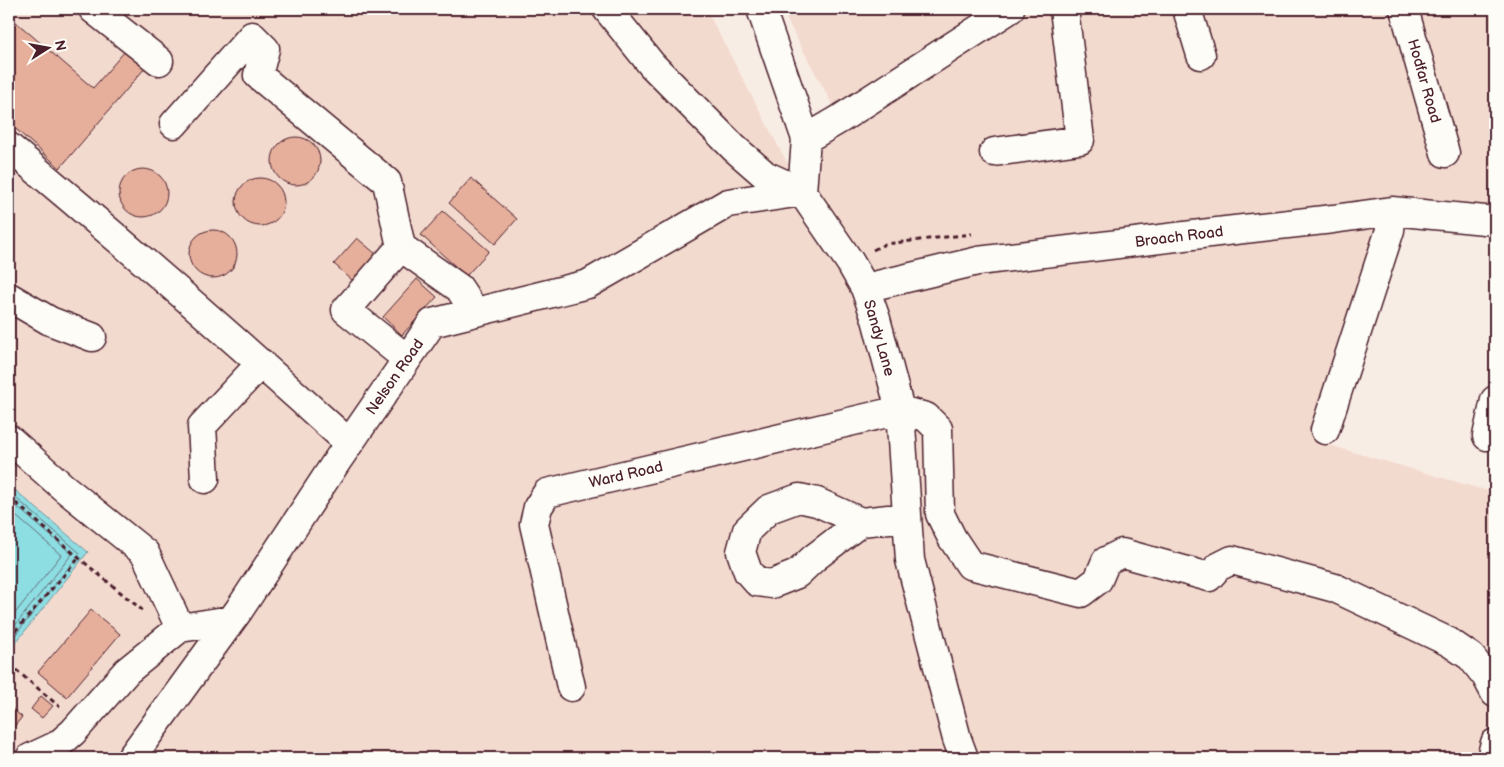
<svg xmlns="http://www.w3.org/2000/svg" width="1504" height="767" font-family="'Balsamiq Sans',sans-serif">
	<rect width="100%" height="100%" fill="#f8ede5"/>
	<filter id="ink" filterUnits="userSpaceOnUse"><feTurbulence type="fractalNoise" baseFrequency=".02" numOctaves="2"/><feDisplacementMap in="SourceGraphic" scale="10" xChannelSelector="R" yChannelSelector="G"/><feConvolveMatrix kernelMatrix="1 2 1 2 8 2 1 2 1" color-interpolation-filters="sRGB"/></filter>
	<g filter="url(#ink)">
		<path fill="#f3dacf" d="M9,9H706L802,191L806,139L840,119L781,9H1495V221L1382,213L1312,440L1495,493V758H9V651L88,552L9,485Z"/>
		<path fill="#8ddee3" stroke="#729299" d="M9,485L88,552L9,651Z"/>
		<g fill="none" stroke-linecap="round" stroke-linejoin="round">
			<path stroke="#656b75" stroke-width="1" d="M9,492L80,553L9,643
				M9,500L72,554L9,633
				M9,510L61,555L9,621"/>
		</g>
		<path fill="#e6af9c" stroke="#4a1f2b" d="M9,16L93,88L125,51L145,68L60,168L9,123Z
			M272 161a24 24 0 1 1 48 0a24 24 0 1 1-48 0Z
			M119 193a24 24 0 1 1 48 0a24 24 0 1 1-48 0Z
			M236 202a24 24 0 1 1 48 0a24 24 0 1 1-48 0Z
			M471,178L517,219L495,244L449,203Z
			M443,211L489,251L466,276L421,235Z
			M189 254a24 24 0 1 1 48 0a24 24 0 1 1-48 0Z
			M357,238L376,254L353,281L334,264Z
			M417,279L437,297L402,335L383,317Z
			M91,610L120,634L67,697L38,672Z
			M41,696L53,706L42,718L31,709Z
			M9,706L22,717L9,733Z"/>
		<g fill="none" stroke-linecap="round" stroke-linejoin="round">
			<g stroke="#4a1f2b" stroke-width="31">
				<path id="minor" d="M93,9L159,61
					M607,9L652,65L734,148L765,175L802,192
					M761,9L806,139L802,192L850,262L865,288L876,319L900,410L910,560L957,739L964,758
					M1187,9L1201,55
					M1404,9L1445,153
					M174,124L252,36L265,49L258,75L387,182L401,247L459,288L475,312
					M806,139L840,119L1010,9
					M9,147C124,243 238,342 349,443
					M994,152L1080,140L1064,9
					M401,247L346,310L407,359
					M865,288L978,261L1226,231L1333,219L1392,211L1495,221
					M9,297L50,321L92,337
					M1325,430L1390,230L1392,211
					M1487,436L1495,400
					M9,439L63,487L145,553L180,628
					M205,479L202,426L261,363
					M861,522L814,558L797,574L772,584L757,582L748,572L741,552L747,530L769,509L799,498L817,502L861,522L907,517
					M571,687L534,524L538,507L547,493L900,410L926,417L938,429L940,514L952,538L970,565L1081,593L1098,580L1106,561L1122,553L1209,577L1218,567L1232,560L1335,588L1449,642L1471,657L1486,676L1495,693
					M30,758L58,745L73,732L127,671L180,628L231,620
					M131,758L239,610L337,461L432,323L588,284L728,203L802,192
					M1491,758L1495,743"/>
			</g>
			<path stroke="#4a1f2b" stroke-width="3" stroke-dasharray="5 4" stroke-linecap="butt" d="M873,250L885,244L972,234
				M9,497L79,558L142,610
				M9,638L79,558
				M9,664L60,707"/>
			<use href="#minor" stroke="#fdfcf7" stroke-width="28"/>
		</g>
	</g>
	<g text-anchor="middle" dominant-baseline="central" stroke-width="5" stroke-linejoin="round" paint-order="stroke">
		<g font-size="15" fill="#4a1f2b" stroke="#fdfcf7">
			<text transform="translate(1424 81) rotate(74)">Hodfar Road</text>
			<text transform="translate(1179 237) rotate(-7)">Broach Road</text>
			<text transform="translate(879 338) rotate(74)">Sandy Lane</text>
			<text transform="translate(395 377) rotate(-55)">Nelson Road</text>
			<text transform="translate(626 475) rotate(-13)">Ward Road</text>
		</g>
	</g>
	<rect width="1504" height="767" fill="none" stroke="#fdfcf7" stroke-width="30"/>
	<rect x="15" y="15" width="1474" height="737" fill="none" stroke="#4a1f2b" stroke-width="2" filter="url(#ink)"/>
	<g transform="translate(48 48) rotate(79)" stroke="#fdfcf7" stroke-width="4" paint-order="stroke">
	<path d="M0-4L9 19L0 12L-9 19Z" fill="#4a1f2b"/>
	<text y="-8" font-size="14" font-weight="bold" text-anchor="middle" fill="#4a1f2b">N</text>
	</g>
</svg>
